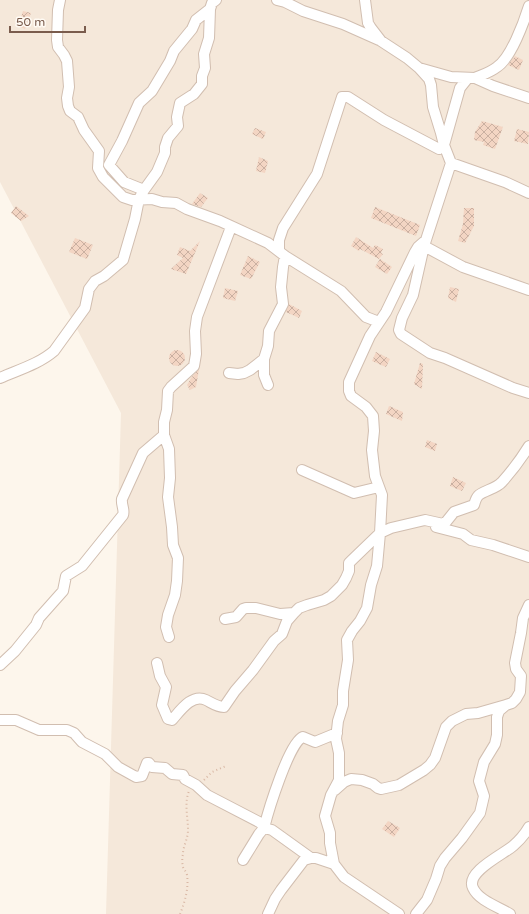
<svg xmlns="http://www.w3.org/2000/svg" width="529" height="914" font-family="'Varela Round',sans-serif">
	<defs>
		<pattern id="building-cross-hatch" width="8" height="8" patternUnits="userSpaceOnUse"><rect width="8" height="8" fill="#f3d5c3"/><path d="M0 0l8 8M0 8l8-8" fill="none" stroke="#cab0a1"/></pattern>
	</defs>
	<rect width="100%" height="100%" fill="#fdf6ec"/>
	<path fill="#f5e8da" d="M0,0H529V914H106L121,413L0,182Z"/>
	<path fill="url(#building-cross-hatch)" d="M23,11L31,13L25,29L18,26Z
		M515,56L523,60L519,70L508,65Z
		M482,121L503,127L495,149L483,145L484,142L474,140L475,132Z
		M255,128L266,132L263,139L252,134Z
		M517,129L529,132L528,144L514,141Z
		M259,157L268,161L265,173L256,171Z
		M200,193L208,198L201,207L192,204Z
		M16,206L29,216L21,221L11,213Z
		M375,207L420,225L416,236L371,218Z
		M464,208H474V226L465,243L458,241L463,224Z
		M356,237L373,248L375,245L383,249L381,253L383,254L379,259L360,249L359,251L351,246Z
		M75,238L93,245L87,259L69,252Z
		M200,241L186,274L171,269L183,258L177,255L180,247L190,251Z
		M248,256L260,262L251,279L240,275Z
		M380,259L392,267L387,274L375,267Z
		M450,287L459,289L456,302L448,298Z
		M225,288L238,291L235,301L223,298Z
		M289,304L302,311L299,318L286,312Z
		M169 358a8 8 0 1 1 16 0a8 8 0 1 1-16 0Z
		M376,352L390,359L386,367L372,361Z
		M420,363L423,364L422,389L414,384Z
		M199,369L196,387L190,390L187,385L191,378Z
		M389,406L403,412L402,421L386,414Z
		M427,440L437,444L435,451L425,447Z
		M453,477L466,483L462,491L450,486Z
		M388,821L400,828L394,837L382,829Z"/>
	<g fill="none" stroke-linecap="round" stroke-linejoin="round">
		<g stroke="#d1beb0" stroke-width="12">
			<path id="street" d="M60,0L58,10L57,40L58,47L64,55L67,61L69,87L67,98L68,106L70,111L78,117L84,130L99,151L98,168L103,177L123,197L132,200L152,199L162,202L176,203L187,209L220,221L268,243L285,256L341,291L366,317L379,322
				M277,0L285,2L303,11L343,24L379,40
				M365,0L368,23L371,28L381,41L407,58L419,68L451,77L475,78L493,86L529,98
				M419,68L429,79L431,85L433,107L441,133L444,145L451,163L424,246L413,295L402,318L399,330L401,334L430,353L445,358L513,388L529,393
				M475,78C482,75 491,72 497,67C511,58 524,22 529,6
				M451,163L505,182L529,193
				M144,190L124,182L109,165L122,141L139,103L152,91L170,61L174,51L192,29L196,20L210,9
				M424,246L463,267L529,290
				M279,251V240L283,228L317,174L342,97H348L384,120L439,149L444,145L460,88L468,78
				M264,359V375L268,385
				M229,373L238,374L244,373L250,370L264,359L268,346L269,331L283,304L281,287L283,267L285,256
				M0,378C18,370 39,364 54,351L85,308L89,289L95,281L104,276L123,260L135,219L139,199L144,190L157,172L165,153V147L168,138L178,126L177,117L180,103L194,94L202,84V76L205,68L204,54L209,38L210,9L212,3L216,0
				M302,470L354,493L379,487
				M436,527L463,534L471,540L493,545L529,557
				M225,619L236,617L243,609L246,608H256L280,614L294,613
				M169,637L166,627L168,615L175,595L177,581L178,558L173,545L172,527L168,497L170,478L169,449L164,435V422L167,410L168,391L171,387L194,366L196,354L195,331L197,317L231,227
				M157,663L160,676L166,687L162,705L168,719L172,720C180,711 192,693 206,700C212,703 217,707 224,707L235,691L253,670L274,641L282,634L287,621L294,613L299,608L307,605L324,600L331,596L342,585L346,578L349,571V563L352,560L380,533L391,528L425,520L443,524L446,522L454,512L474,505C475,502 476,498 478,496C482,491 496,489 502,482C512,471 521,459 529,446
				M0,665L15,651L36,625L39,618L63,591L66,576L82,566L123,515C125,510 121,505 122,499L143,453L164,435
				M0,720H16L39,730H67L74,733L82,742L105,754L118,767L136,777L142,776L147,763H149L152,767L165,768L172,774L183,775L185,779L196,785L207,795L259,822L263,825L264,828
				M335,790L344,782L351,779L362,780L373,784L378,788L381,789L399,785L424,770L430,765L435,758L446,727L452,721L466,714L478,713L506,705
				M264,828C268,812 289,742 303,737L315,742L337,733
				M243,860L259,834L264,828L272,830L311,858
				M268,914L275,899L281,890L304,860L311,858H316L334,864
				M399,914L344,877L334,864L330,843V833L325,816L331,795L339,780V753L336,739L338,721L343,705V691L348,660L347,640L352,631L360,621L367,608L371,585L377,566L380,533L382,495L375,476L372,450L374,431L373,416L366,407L351,396L349,391V382L370,336L386,312L415,252L418,247L426,240
				M416,914L427,900L436,879L440,866L445,858L462,838L480,813L484,796L479,781L484,762L495,744L497,735V717L499,711L506,705L512,703L516,699L520,692L521,676L516,669L515,663L521,633L523,618L529,605
				M510,914C499,907 479,901 473,888C465,872 504,854 513,846C520,840 525,834 529,827"/>
		</g>
		<path stroke="#d9b8a5" stroke-width="2" stroke-dasharray="1 3" stroke-linecap="butt" d="M204,780L212,772L226,766
			M180,914C185,902 189,887 187,875C186,871 184,870 183,867C182,863 182,858 183,854C183,846 188,839 188,830C188,817 184,804 189,791"/>
		<use href="#street" stroke="#fff" stroke-width="10"/>
	</g>
	<path d="M10 26v6h75v-6" fill="none" stroke="#7a5c4d" stroke-width="2"/>
	<text x="16" y="26" font-size="12" fill="#7a5c4d" stroke="#fffaf3" stroke-width="3" paint-order="stroke">50 m</text>
</svg>
